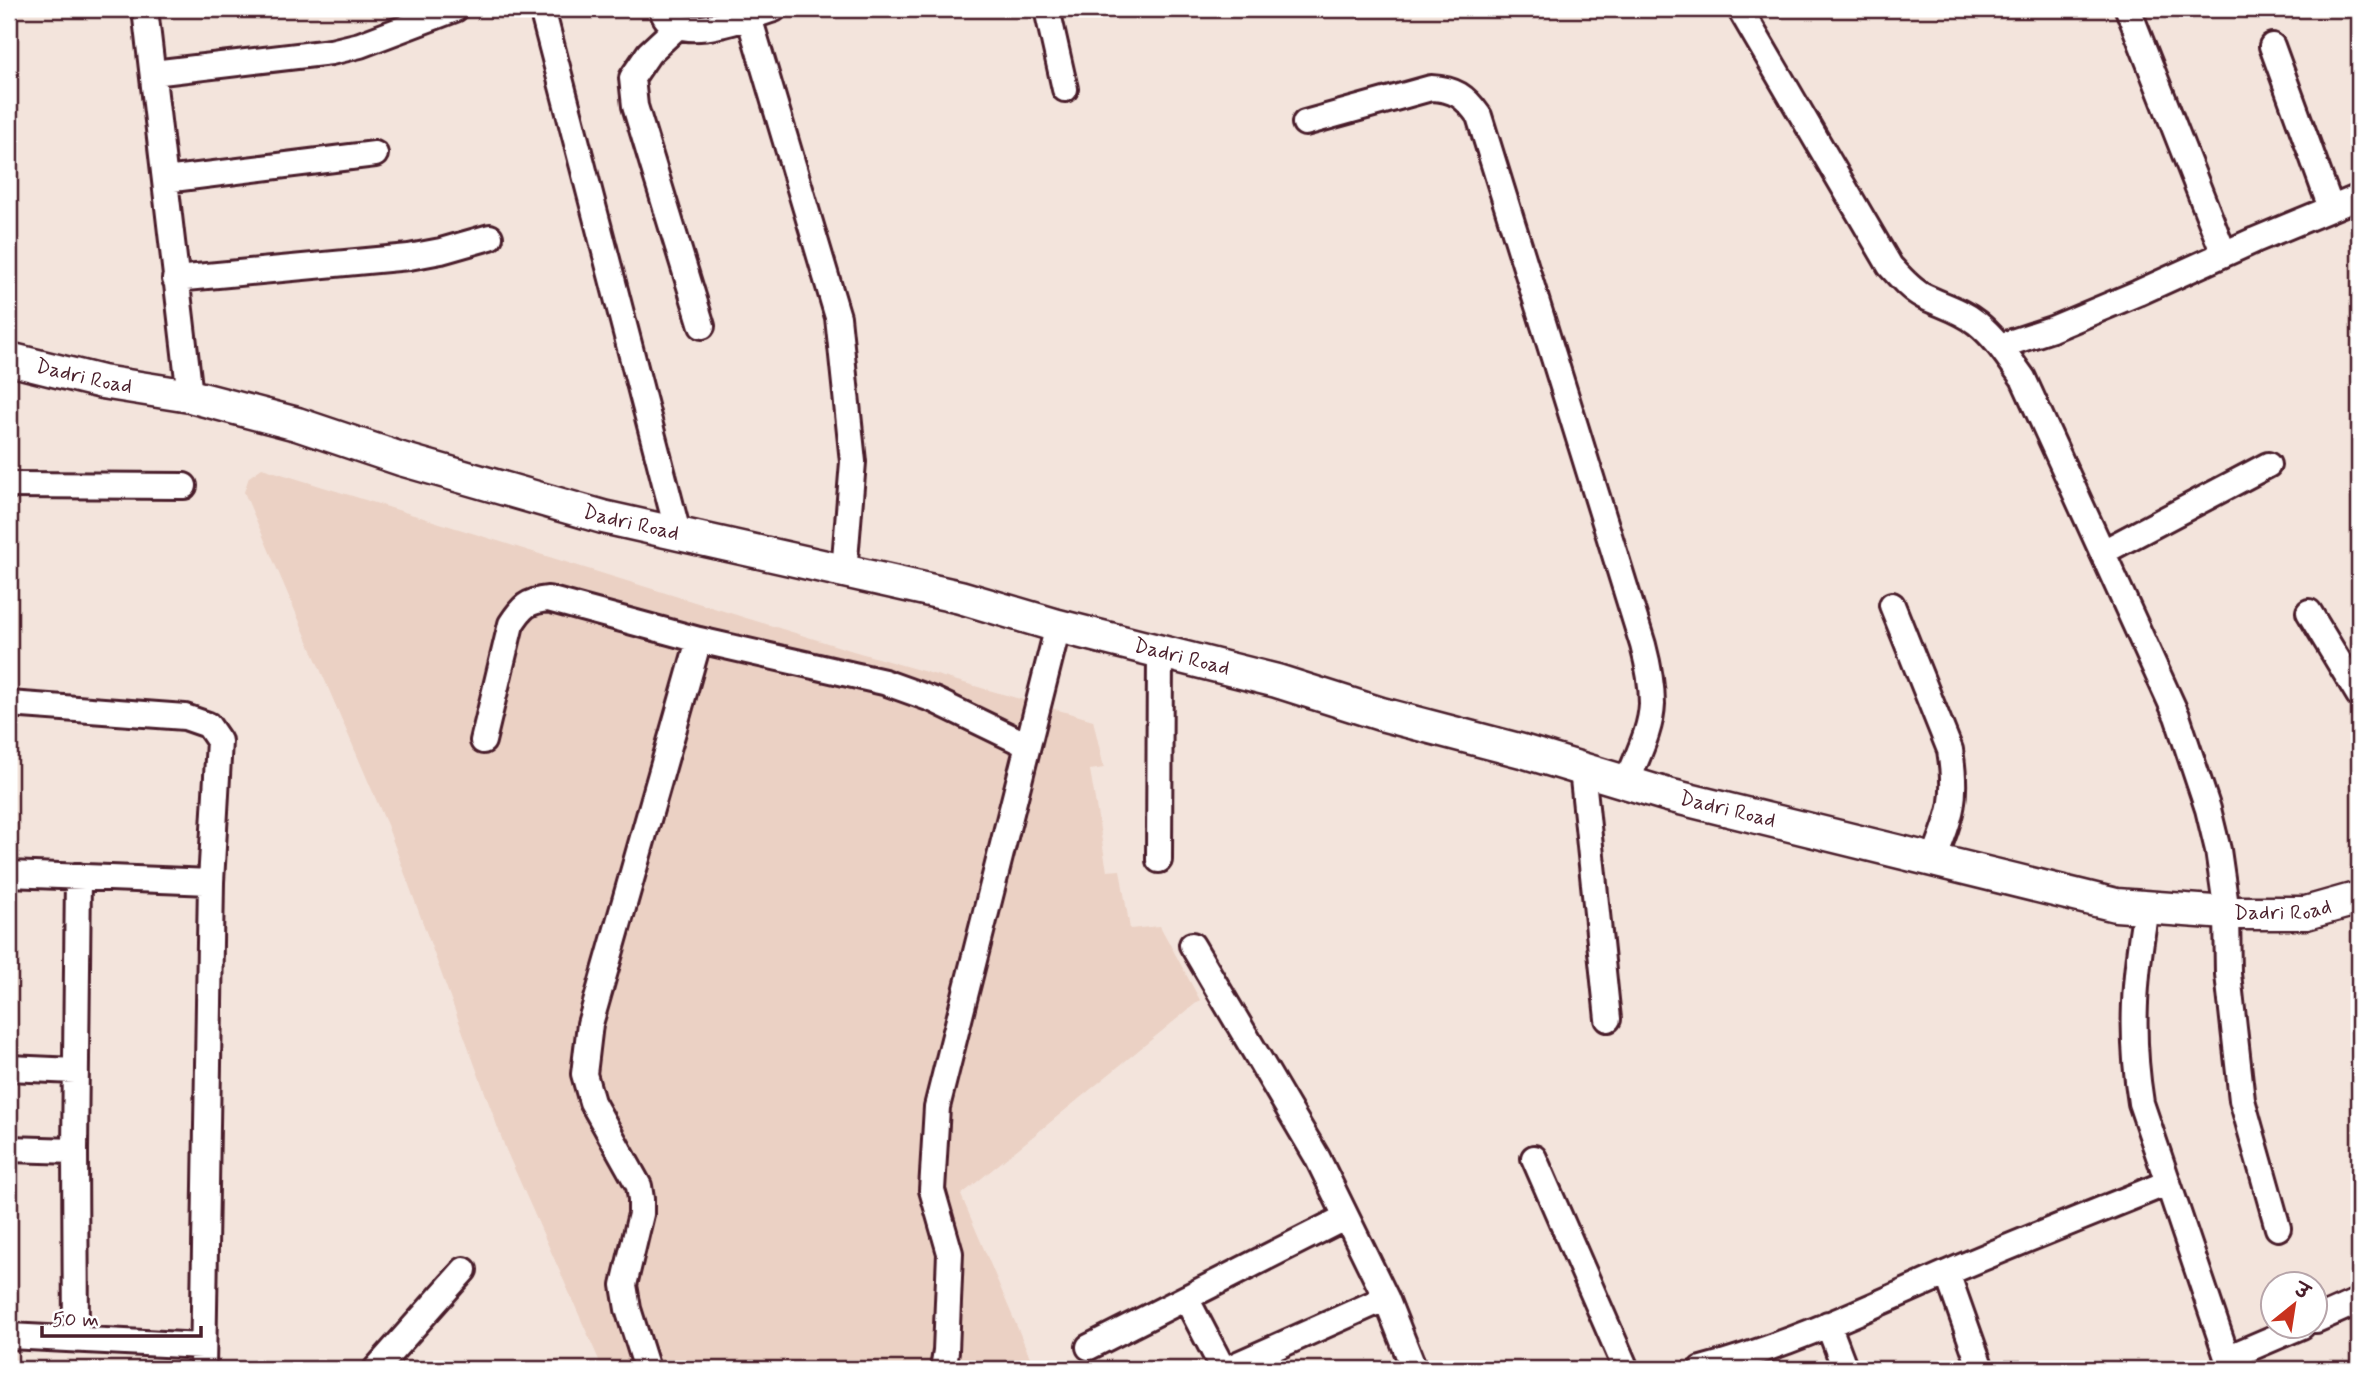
<svg xmlns="http://www.w3.org/2000/svg" width="2368" height="1378" font-family="Mynerve,'Playpen Sans Deva',sans-serif">
	<rect width="100%" height="100%" fill="#f3e4dc"/>
	<filter id="ink" filterUnits="userSpaceOnUse"><feTurbulence type="fractalNoise" baseFrequency=".0143" numOctaves="2"/><feDisplacementMap in="SourceGraphic" scale="14" xChannelSelector="R" yChannelSelector="G"/><feConvolveMatrix kernelMatrix="1 2 1 2 8 2 1 2 1" color-interpolation-filters="sRGB"/></filter>
	<g filter="url(#ink)">
		<path fill="#ebd1c4" d="M262,468L853,651L1093,720L1104,768L1090,770L1107,871L1120,870L1130,929L1160,926L1200,1000L961,1195L1035,1369H603L506,1150L387,825L244,492L249,477Z"/>
		<g fill="none" stroke-linecap="round" stroke-linejoin="round">
			<g stroke="#4a1f2b" stroke-width="30">
				<path id="minor" d="M145,9L190,396
					M542,9L678,533
					M662,9C671,48 749,17 774,9
					M1047,9L1065,89
					M1740,9L1890,266C1900,277 1910,289 1923,296C1941,305 1961,310 1977,323C1996,338 2009,359 2023,378L2177,716L2208,809L2218,850L2227,913L2228,974L2242,1100L2278,1228
					M2128,9L2224,254
					M749,17L838,317L853,462L844,572
					M677,27L649,53L632,78L635,106L702,326
					M2272,46L2331,208
					M153,73L331,52L360,45L455,9
					M1305,123L1431,88C1455,89 1465,96 1479,116L1643,645C1648,664 1652,684 1652,704C1651,731 1636,758 1627,783
					M165,180L375,154
					M175,279L409,257L441,251L490,237
					M2000,346L2052,329L2138,293L2255,240L2359,197
					M9,485L184,486
					M2103,552L2268,465
					M1892,605L1950,750C1958,800 1951,815 1933,861
					M2309,612L2359,695
					M9,704L185,717L208,725L219,741L211,882L203,1369
					M483,741L511,624C522,607 527,601 548,599L699,640L884,682L934,700L1027,745
					M1582,769L1608,1019
					M1159,860L1160,652
					M9,874L211,882
					M2146,909C2134,978 2130,1034 2141,1103L2231,1369
					M1192,945L1317,1157L1386,1298L1414,1369
					M9,1068L75,1071
					M9,1149L75,1151
					M1534,1158L1626,1369
					M1947,1273L1981,1369
					M1186,1298L1223,1369
					M2316,1320L2359,1301
					M1828,1324L1845,1369
					M9,1336L202,1346
					M76,1340L75,1151L78,876
					M1089,1347L1346,1217
					M2227,1358L2302,1326
					M376,1369L464,1270
					M647,1369L628,1309L624,1285L641,1214V1199L639,1186L592,1102L584,1074L590,1024L699,640
					M943,1369L946,1351L950,1253L932,1190L937,1107L1058,626
					M1227,1369L1386,1298
					M1701,1369C1788,1346 1872,1306 1954,1270C2024,1240 2096,1212 2167,1183"/>
			</g>
			<g stroke="#4a1f2b" stroke-width="37">
				<g id="major">
					<path id="s1" d="M9,359L102,382L190,396L297,424L401,459L603,517L960,597L1058,626L1277,681L1381,714L1522,751L1668,795L2116,905L2227,913H2306L2359,898"/>
				</g>
			</g>
			<use href="#minor" stroke="#fff" stroke-width="24"/>
			<use href="#major" stroke="#fff" stroke-width="32"/>
		</g>
	</g>
	<g text-anchor="middle" dominant-baseline="central" stroke-width="5" stroke-linejoin="round" paint-order="stroke">
		<g font-size="21" fill="#4a1f2b" stroke="#fff">
			<text stroke="none"><textPath href="#s1" startOffset="77">Dadri Road</textPath></text>
			<text stroke="none"><textPath href="#s1" startOffset="644">Dadri Road</textPath></text>
			<text stroke="none"><textPath href="#s1" startOffset="1211">Dadri Road</textPath></text>
			<text stroke="none"><textPath href="#s1" startOffset="1778">Dadri Road</textPath></text>
			<text stroke="none"><textPath href="#s1" startOffset="2345">Dadri Road</textPath></text>
		</g>
	</g>
	<rect width="2368" height="1378" fill="none" stroke="#fff" stroke-width="35"/>
	<rect x="18" y="18" width="2333" height="1343" fill="none" stroke="#4a1f2b" stroke-width="2.5" filter="url(#ink)"/>
	<g transform="translate(2294 1305) rotate(30)"><circle r="33" fill="#ffffff" stroke="#b7a5aa" stroke-width="2"/>
	<path d="M0-5L12 26L0 18L-12 26Z" fill="#c8321e"/>
	<text y="-10" font-size="19" font-weight="bold" text-anchor="middle" fill="#4a1f2b">उ</text>
	</g>
	<path d="M42 1326v10h159v-10" fill="none" stroke="#4a1f2b" stroke-width="3.5"/>
	<text x="52" y="1326" font-size="21" fill="#4a1f2b" stroke="#ffffff" stroke-width="5" paint-order="stroke">50 m</text>
</svg>
